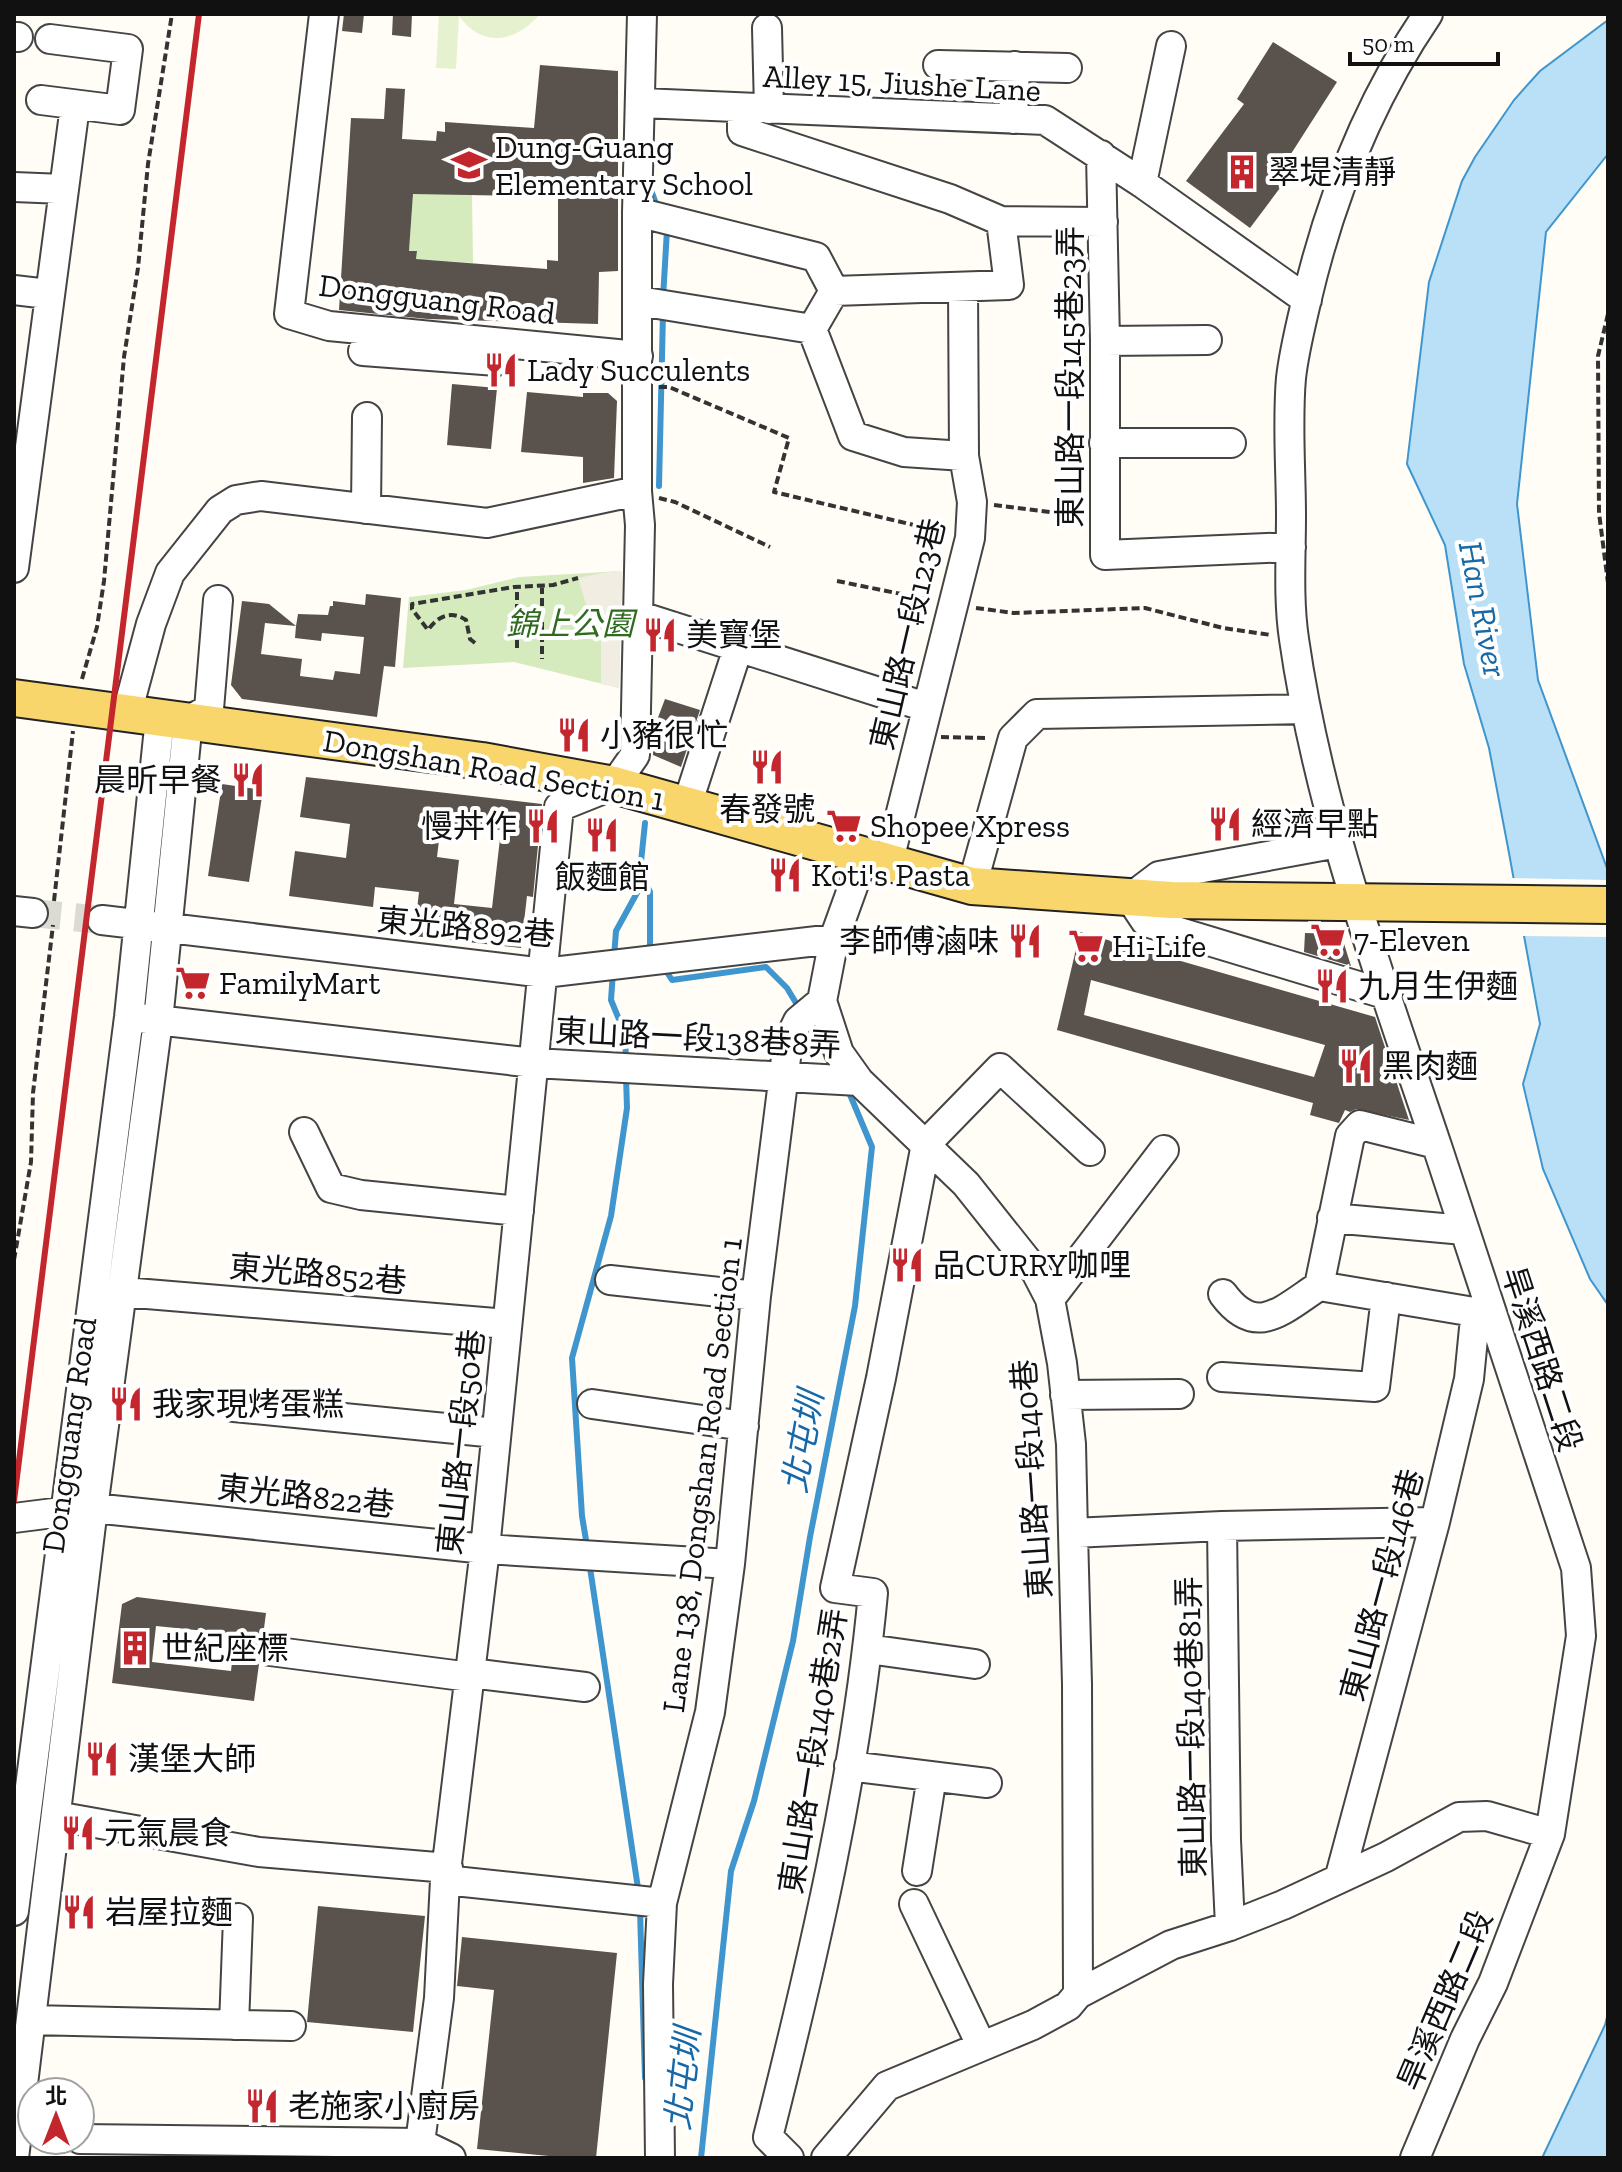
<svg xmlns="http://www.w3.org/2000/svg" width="1622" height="2172" font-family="'Zilla Slab','Noto Sans TC',serif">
	<rect width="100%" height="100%" fill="#fffdf5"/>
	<path fill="#d5ebbd" d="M413,194H472L473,263L416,259L417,252L409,251Z
		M622,571L619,688L514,662L403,668L409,597L466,590L519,577Z"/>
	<path fill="#e6f2cf" d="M439,14H540C516,42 483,49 459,16L456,69L436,68Z"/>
	<path fill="#f1ede2" d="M613,571H622L619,688L601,684V604L590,609L586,604L578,578Z"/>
	<path fill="#b9e0f7" stroke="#3f96cf" stroke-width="2" d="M1608,20V154L1546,232L1517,504L1538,680L1608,871V1305L1590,1279L1543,1169L1523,1084L1540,1024L1509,853L1489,748L1464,664L1445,545L1407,464L1429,282L1462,181L1475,157L1514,100L1540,71Z
		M1608,2013V2158H1542L1605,2025Z"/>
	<path fill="#fffdf5" d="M1510,878L1608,880V937L1520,936Z"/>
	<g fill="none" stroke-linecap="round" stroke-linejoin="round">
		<path stroke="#3f96cf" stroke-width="6" d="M651,190L658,209
			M663,298L667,230
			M659,486L663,313
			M640,873L650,892V947L654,953
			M614,957L616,931L638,891L645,823
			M663,966L672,980L766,967L787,988L799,1008
			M613,972L611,1000L625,1034L626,1062
			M809,1025L825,1053
			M587,1546L582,1516L572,1358L611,1216L627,1108L626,1077
			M589,1561L639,1895
			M640,1910L645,2078
			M701,2158L731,1871L754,1801L793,1641L810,1537L855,1306L872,1147L848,1090"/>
	</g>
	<path fill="#5a524d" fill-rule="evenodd" d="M344,14H364L362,33L342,31Z
		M393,14H412L411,37L392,35Z
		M1273,42L1337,82L1289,157L1298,164L1250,228L1186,181L1244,104L1237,99Z
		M540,65L618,71V271L599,272L598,324L428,319L339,310L351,118L384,119L386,88L405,89L402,139L436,141L437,131L445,132V122L534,128ZM528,181L558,184V261L547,260V269L416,259L417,251H409L413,194L526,196Z
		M452,384L497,388L491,449L447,445Z
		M527,392L583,397V393H608L617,401L614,478L583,483V457L521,452Z
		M366,594L401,598L395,667L384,666L377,717L242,699L231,685L242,601L269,604L296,626L298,614L328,615L330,606H333V601L365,605ZM265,623L296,626L295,638L321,641L322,633L364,637L360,674L335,671L333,680L300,676L302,659L261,654Z
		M665,699L700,710L681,767L653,755L654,728Z
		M306,777L542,804L533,897L527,896L521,948L414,936L419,892L375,887L373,907L289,896L295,851L346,858L350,824L300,817ZM441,823L501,830L492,908L454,904L459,860L437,857Z
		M222,784L263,790L249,882L208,876Z
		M1080,932L1375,1017L1409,1120L1356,1109L1350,1112L1345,1110L1339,1123L1310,1115L1313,1103L1057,1030ZM1091,980L1325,1045L1314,1077L1084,1015Z
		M1305,933L1341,934L1351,966L1304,952Z
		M137,1597L266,1613L263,1636L256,1641L253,1650L259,1664L254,1701L112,1683L122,1604ZM156,1626L235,1634L231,1671L152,1662Z
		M318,1906L425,1916L413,2032L307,2022Z
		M462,1937L617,1953L596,2158H569L477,2149L494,1990L457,1986Z"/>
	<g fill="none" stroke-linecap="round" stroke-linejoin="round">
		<path stroke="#dbdad3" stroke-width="28" stroke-dasharray="28 14" stroke-linecap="butt" d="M33,913L102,920"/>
		<g stroke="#444" stroke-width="32">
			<path id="minor" d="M324,14L289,314L329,326L638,356
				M767,28L769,109
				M14,37H18
				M938,65L1067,68
				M41,100L120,110L128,49L50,39
				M642,103L1045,120L1142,183L1307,300
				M742,108V131L950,199L1001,221L1103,222
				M1013,119L1015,66
				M1101,155L1105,341V555L1291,547
				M1142,183L1171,46
				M14,187L63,189
				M637,212L816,257L834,291L1009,285L1001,221
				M14,290L48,294
				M834,291L812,329L853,436L904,452L964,456
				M639,301L812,329
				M1105,341L1207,340
				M363,351L497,361
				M1104,443H1231
				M366,509L367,417
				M14,568L75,106
				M640,616L926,707
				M127,713L151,624L170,573L220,510L236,500L261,496L487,523L637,491
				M687,805L738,648
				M1338,843L1159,876L1130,898L1146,922L1388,995
				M864,856L834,939L822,1001L839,1053L859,1081L966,1184L1036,1272L1050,1299L1062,1363L1071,1444L1073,1533L1077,1684L1078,1994
				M888,864L970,538L972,502L964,456L963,287
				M972,886L1013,738L1037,714L1306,709
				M14,911L33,913
				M102,920L544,973L834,939
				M139,1018L534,1063L859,1081
				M304,1132L331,1188L361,1195L519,1211
				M926,1144L1000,1068L1090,1151
				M1332,1218L1464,1230
				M610,1280L756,1296
				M1319,1286L1350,1136L1360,1125L1436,1144
				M123,1292L507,1324
				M1223,1294C1256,1339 1282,1310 1319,1286L1492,1315
				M1050,1299L1164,1150
				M1222,1377L1375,1387L1386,1297
				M1065,1395L1179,1394
				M592,1404L744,1426
				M234,1407L496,1433
				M14,1518L93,1508L485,1549L730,1564
				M1222,1526L1226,1840L1230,1926
				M1073,1533L1222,1526L1435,1522
				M868,1649L975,1664
				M270,1651L470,1677L479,1674L585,1687
				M849,1766L987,1783
				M56,1816L259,1852L448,1868
				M917,1871L932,1776
				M1340,1876L1435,1522L1469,1379L1474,1328L1494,1322
				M445,1880L662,1903
				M914,1904L981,2045
				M14,1911L129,1017L160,718
				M31,2020L291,2026
				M234,2025L238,1918
				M80,2139L420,2143L451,2158
				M420,2143L439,1998L445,1880L485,1549L559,807L614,785L635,755L640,525L637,491V212L642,14
				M14,2158L93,1508L158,1021L188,721L209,709L218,600
				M660,2158L658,1984L662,1903L710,1712L730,1564L756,1296L788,1042L798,1021L822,1001
				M789,2158L768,2137C813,1959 856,1776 873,1593L835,1588L881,1378L926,1144
				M826,2158L887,2086L1033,2025L1068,2006L1078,1994L1171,1945L1230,1926L1283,1905L1386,1857L1459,1817L1487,1816L1550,1834
				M1415,2158L1465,2039L1493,1983L1550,1834L1581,1636L1576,1568C1529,1428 1484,1288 1438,1149C1382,982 1319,814 1294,639C1288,599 1291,557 1291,516C1291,471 1287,423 1291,378C1294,351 1301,324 1307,298C1331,196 1369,101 1428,14"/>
		</g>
		<g stroke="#222" stroke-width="40">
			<path id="major" d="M14,698L482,761L614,785L972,886L1171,900L1608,905"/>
		</g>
		<path stroke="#333" stroke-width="4" stroke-dasharray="8 4" stroke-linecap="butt" d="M1608,314L1598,356L1599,513L1608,583
			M659,387H669L789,438L774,492L948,533
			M659,498L675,502L770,547
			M994,505L1058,513
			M837,581L931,600
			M542,586V659
			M976,608L1014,613L1145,608L1223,628L1271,635
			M475,643L470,639L466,620C451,610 438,616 428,630L412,609V604L514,587L553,585L578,578
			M517,648V587
			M82,679L97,627L104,581L124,357L138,268L148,164L172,14
			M941,737L988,738
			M54,901L73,731
			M14,1260L31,1162L33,1093L53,925"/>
		<use href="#minor" stroke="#fff" stroke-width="28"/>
		<use href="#major" stroke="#f9d66b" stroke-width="36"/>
		<path stroke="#c4262e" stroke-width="6" d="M14,1501L199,14"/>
	</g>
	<defs>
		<g id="school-bare" transform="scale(2.76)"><path d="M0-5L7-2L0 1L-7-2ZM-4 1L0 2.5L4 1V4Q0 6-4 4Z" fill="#c4262e" stroke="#fff" stroke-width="2.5" paint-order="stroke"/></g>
		<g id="building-bare" transform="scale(2.76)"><path d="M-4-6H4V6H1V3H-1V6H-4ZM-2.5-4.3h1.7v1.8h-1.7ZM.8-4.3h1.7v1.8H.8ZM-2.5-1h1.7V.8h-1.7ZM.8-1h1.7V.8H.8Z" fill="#c4262e" stroke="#fff" stroke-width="2.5" paint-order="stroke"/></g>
		<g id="restaurant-bare" transform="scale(2.76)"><path d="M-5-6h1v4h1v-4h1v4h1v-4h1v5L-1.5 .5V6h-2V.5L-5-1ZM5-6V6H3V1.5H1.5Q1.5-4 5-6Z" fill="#c4262e" stroke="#fff" stroke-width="2.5" paint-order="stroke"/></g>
		<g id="supermarket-bare" transform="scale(2.76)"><path d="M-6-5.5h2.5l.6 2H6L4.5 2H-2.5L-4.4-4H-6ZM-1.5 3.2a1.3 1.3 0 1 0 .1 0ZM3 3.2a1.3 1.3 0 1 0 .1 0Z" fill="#c4262e" stroke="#fff" stroke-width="2.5" paint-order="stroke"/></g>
	</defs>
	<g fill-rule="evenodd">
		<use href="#school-bare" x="469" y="165"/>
		<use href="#building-bare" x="1242" y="172"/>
		<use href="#restaurant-bare" x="501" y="370"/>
		<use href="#restaurant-bare" x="660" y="635"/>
		<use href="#restaurant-bare" x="574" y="735"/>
		<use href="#restaurant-bare" x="767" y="767"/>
		<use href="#restaurant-bare" x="248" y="780"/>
		<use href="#restaurant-bare" x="1225" y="824"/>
		<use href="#restaurant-bare" x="543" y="826"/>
		<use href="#supermarket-bare" x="844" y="826"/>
		<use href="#restaurant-bare" x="602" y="835"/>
		<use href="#restaurant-bare" x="785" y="875"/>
		<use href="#supermarket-bare" x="1328" y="940"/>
		<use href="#restaurant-bare" x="1025" y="941"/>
		<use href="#supermarket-bare" x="1086" y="946"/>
		<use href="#supermarket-bare" x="193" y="983"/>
		<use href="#restaurant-bare" x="1332" y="986"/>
		<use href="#restaurant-bare" x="1356" y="1066"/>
		<use href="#restaurant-bare" x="907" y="1265"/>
		<use href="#restaurant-bare" x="126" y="1404"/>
		<use href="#building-bare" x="135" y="1648"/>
		<use href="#restaurant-bare" x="102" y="1759"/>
		<use href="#restaurant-bare" x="78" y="1833"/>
		<use href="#restaurant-bare" x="79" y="1912"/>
		<use href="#restaurant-bare" x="262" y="2106"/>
	</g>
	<g text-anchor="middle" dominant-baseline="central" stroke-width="8" stroke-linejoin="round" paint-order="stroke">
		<g font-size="32" fill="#111" stroke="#fff">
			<text transform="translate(902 83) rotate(3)">Alley 15, Jiushe Lane</text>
			<text transform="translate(437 299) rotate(7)">Dongguang Road</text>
			<text transform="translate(1070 377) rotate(-90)">東山路一段145巷23弄</text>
			<text transform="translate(908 634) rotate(-77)">東山路一段123巷</text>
			<text transform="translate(494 770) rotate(10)">Dongshan Road Section 1</text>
			<text transform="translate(466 927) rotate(5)">東光路892巷</text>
			<text transform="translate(698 1038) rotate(3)">東山路一段138巷8弄</text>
			<text transform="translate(318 1274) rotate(5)">東光路852巷</text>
			<text transform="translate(1542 1359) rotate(72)">旱溪西路二段</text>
			<text transform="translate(69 1435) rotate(-82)">Dongguang Road</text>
			<text transform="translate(461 1442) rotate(-84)">東山路一段50巷</text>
			<text transform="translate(702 1475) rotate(-83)">Lane 138, Dongshan Road Section 1</text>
			<text transform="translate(1032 1479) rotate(-94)">東山路一段140巷</text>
			<text transform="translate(306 1496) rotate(6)">東光路822巷</text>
			<text transform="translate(1382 1585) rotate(-75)">東山路一段146巷</text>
			<text transform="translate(1191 1727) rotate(-91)">東山路一段140巷81弄</text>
			<text transform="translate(813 1751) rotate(-81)">東山路一段140巷2弄</text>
			<text transform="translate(1445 2000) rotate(-67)">旱溪西路二段</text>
		</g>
		<g font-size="32" fill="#111" stroke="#fff" text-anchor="start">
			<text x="495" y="147">Dung-Guang<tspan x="495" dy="37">Elementary School</tspan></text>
			<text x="1268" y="172">翠堤清靜</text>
			<text x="527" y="370">Lady Succulents</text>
			<text x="686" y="635">美寶堡</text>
			<text x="600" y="735">小豬很忙</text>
			<text x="222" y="780" text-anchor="end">晨昕早餐</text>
			<text x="767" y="809" text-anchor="middle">春發號</text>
			<text x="1251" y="824">經濟早點</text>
			<text x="517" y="826" text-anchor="end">慢丼作</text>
			<text x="870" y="826">Shopee Xpress</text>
			<text x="811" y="875">Koti's Pasta</text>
			<text x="602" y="877" text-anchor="middle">飯麵館</text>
			<text x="1354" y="940">7-Eleven</text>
			<text x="999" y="941" text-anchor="end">李師傅滷味</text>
			<text x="1112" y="946">Hi-Life</text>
			<text x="219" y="983">FamilyMart</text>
			<text x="1358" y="986">九月生伊麵</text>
			<text x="1382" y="1066">黑肉麵</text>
			<text x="933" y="1265">品CURRY咖哩</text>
			<text x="152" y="1404">我家現烤蛋糕</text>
			<text x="161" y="1648">世紀座標</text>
			<text x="128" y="1759">漢堡大師</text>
			<text x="104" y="1833">元氣晨食</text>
			<text x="105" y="1912">岩屋拉麵</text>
			<text x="288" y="2106">老施家小廚房</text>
		</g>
		<g font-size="32" font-style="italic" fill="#2f6b1f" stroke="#fff">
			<text x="570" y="624">錦上公園</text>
		</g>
		<g font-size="34" font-style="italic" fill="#1768a6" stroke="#fff">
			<text transform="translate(1483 609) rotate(79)">Han River</text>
			<text transform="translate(803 1442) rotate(-80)">北屯圳</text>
			<text transform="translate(683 2079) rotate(-84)">北屯圳</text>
		</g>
	</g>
	<rect width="1622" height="2172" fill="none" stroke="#111111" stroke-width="32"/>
	<g transform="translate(56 2116)"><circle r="38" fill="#ffffff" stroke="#a0a0a0" stroke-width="2"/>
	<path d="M0-6L14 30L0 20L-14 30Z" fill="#c4262e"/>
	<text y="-12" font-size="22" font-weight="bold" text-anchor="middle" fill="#111111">北</text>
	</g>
	<path d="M1350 52v12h148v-12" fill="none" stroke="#111111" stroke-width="4"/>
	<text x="1362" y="52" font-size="24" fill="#111111" stroke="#ffffff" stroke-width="6" paint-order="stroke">50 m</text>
</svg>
